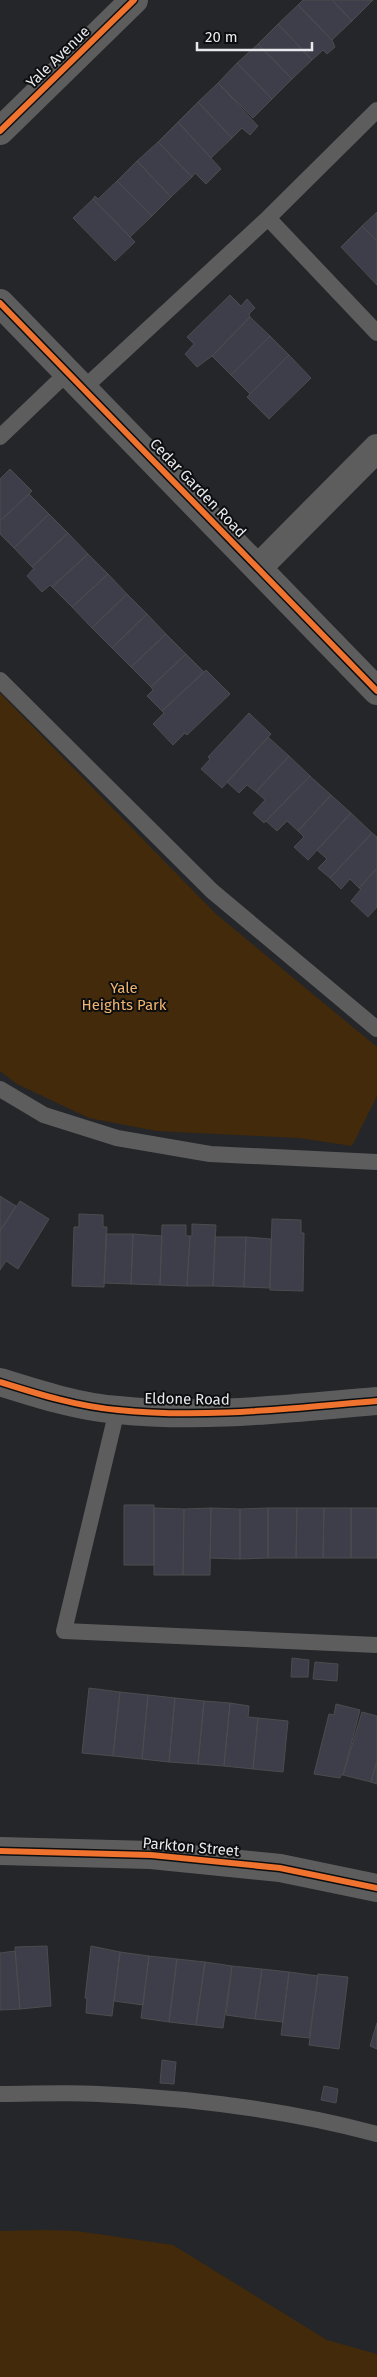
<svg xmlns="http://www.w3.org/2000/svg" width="377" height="2377" font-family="'Fira Sans',sans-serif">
	<rect width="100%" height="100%" fill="#252629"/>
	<path fill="#422a0b" d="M0,693L216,914L377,1047V1096L352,1146L299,1138L156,1131L89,1118L17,1084L0,1071Z
		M43,2230L77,2231L173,2245L327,2340L377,2354V2377H0V2231Z"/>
	<path fill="#3d3e49" stroke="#4c4c4f" d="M303,0H332L352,21L332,40L298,5Z
		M332,0H373L352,21Z
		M298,5L332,40L335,47L327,54L323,50L312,60L278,24Z
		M278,24L312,60L292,79L258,44Z
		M258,44L292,79L272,99L237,63Z
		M237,63L272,99L253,118L218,83Z
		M218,83L258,126L250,135L242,128L232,138L198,102Z
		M198,102L232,138L211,158L178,122Z
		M178,122L221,169L206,184L195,173L192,177L158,142Z
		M158,142L192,177L171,197L137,161Z
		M137,161L171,197L152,216L117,181Z
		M117,181L152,216L130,237L93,199L95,196L98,199Z
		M93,199L135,242L115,261L73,218Z
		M377,212V241L362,226Z
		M362,226L377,241V285L341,247Z
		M230,295L241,306L247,299L255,308L249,314L250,317L212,356L197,367L185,354L194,344L187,337Z
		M250,317L270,336L231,375L212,356Z
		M270,336L289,355L250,394L231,375Z
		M289,355L311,378L269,419L247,397Z
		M10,469L32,491L0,521V479Z
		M29,494L49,514L14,548L0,534V521Z
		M49,514L68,533L32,567L14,548Z
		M68,533L88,554L52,587L50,585L42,592L27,576L34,568L32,567Z
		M88,554L108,574L72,607L52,587Z
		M108,574L127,594L92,628L72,607Z
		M127,594L147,614L112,648L92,628Z
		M147,614L166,634L131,667L112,648Z
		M166,634L186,654L151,687L131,667Z
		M186,654L204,672L162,711L147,696L153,690L151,687Z
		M206,670L230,694L187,735L185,733L173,745L153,724L164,713L162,711Z
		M249,713L271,734L222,788L201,769L210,759L208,757Z
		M268,737L289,756L256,792L247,785L239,793L227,782Z
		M289,756L310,776L264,823L253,813L265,800L256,792Z
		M310,776L331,795L298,831L287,821L277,831L266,821Z
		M331,795L351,813L308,860L294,847L304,837L298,831Z
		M351,813L372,833L330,878L318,868L327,859L317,850Z
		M372,833L377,837V868L359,888L350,879L341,889L330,878Z
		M377,868V907L368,917L351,901L361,889L359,888Z
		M0,1196L16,1206L0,1231Z
		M20,1201L49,1219L18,1269L6,1261L0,1270V1231Z
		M79,1214L103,1215V1227H107L104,1287L72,1286L74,1227H79Z
		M272,1219L301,1220V1233H304L303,1291L270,1290Z
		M192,1224L216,1225L213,1286H187L190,1236H192Z
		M162,1225H186V1236H190L187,1286L160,1285Z
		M106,1234H133L131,1284L104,1283Z
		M133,1234L162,1236L160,1285L131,1284Z
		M215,1237H246L244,1287L213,1286Z
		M246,1237L271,1239L270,1288L244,1287Z
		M124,1505H154V1565H124Z
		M154,1508L184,1509L183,1575H154Z
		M211,1508L210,1575H183L184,1509Z
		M211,1508L240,1509V1559L210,1558Z
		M268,1508H297L296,1558H268Z
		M268,1508V1558L240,1559V1509Z
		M297,1508H324L323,1558H296Z
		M324,1508H351V1558H323Z
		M351,1508H377V1558H351Z
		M292,1658L309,1660L308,1677H291Z
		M315,1662L338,1664L337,1681L313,1679Z
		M89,1688L120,1692L113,1756L82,1753Z
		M120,1692L148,1695L142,1759L113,1756Z
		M148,1695L175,1698L169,1762L142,1759Z
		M175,1698L204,1701L198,1764L169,1762Z
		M204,1701L230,1703L224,1766L198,1764Z
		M230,1703L249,1706L248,1717L258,1718L253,1769L224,1766Z
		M336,1704L360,1710L343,1775H341L340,1778L314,1774L329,1714L334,1715Z
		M362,1712L377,1716V1761L371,1782L343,1775Z
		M258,1718L288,1721L283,1772L253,1769Z
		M377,1761V1784L371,1782Z
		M47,1946L51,2006L20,2009L15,1947Z
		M91,1946L120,1952L112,2016L86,2013L87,1998H85Z
		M15,1951L20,2009L0,2010V1953Z
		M120,1952L149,1956L143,2005L114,2001Z
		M149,1956L177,1959L169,2022L141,2018Z
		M177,1959L205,1962L196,2025L169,2022Z
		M205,1962L232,1966L223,2028L196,2025Z
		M232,1966L262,1969L255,2019L226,2015Z
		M262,1969L289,1972L283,2022L255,2019Z
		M289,1972L318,1976L309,2038L281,2035Z
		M318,1974L348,1977L339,2049L309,2045Z
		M377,2023V2049L370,2046Z
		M162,2060L176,2062L174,2084L160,2083Z
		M324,2086L338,2089L336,2103L321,2100Z"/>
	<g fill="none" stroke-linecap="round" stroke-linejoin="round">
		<path stroke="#5d5d5e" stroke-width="16" d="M268,218L377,333
			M83,389L268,218L377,110
			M0,437L67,373
			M0,680L212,891L377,1029
			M0,1089L44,1115L117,1138L210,1154L377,1162
			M117,1410L64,1631L377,1645
			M0,2094C33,2094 66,2092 99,2094C191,2098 287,2110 377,2134"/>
		<path stroke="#5d5d5e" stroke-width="28" d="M0,303L377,691
			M258,568L377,448
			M0,1382C38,1394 79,1407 118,1410C205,1419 291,1408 377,1401
			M0,1851L151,1855L280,1868L377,1888"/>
		<path stroke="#5d5d5e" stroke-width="28" d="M0,131L134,0"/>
		<g stroke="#0d0e10" stroke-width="9">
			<path id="cycleway" d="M0,131L134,0
				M0,303L377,691
				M0,1382C38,1394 79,1407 118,1410C205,1419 291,1408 377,1401
				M0,1851L151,1855L280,1868L377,1888"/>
		</g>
		<use href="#cycleway" stroke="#ef722f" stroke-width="6"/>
	</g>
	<g text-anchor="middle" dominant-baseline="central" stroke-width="4" stroke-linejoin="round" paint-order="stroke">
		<g font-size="15" fill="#e8e9ed" stroke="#0d0e10">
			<text transform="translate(58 57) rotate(-44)">Yale Avenue</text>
			<text transform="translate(198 488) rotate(46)">Cedar Garden Road</text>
			<text transform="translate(187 1399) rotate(1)">Eldone Road</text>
			<text transform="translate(191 1847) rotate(5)">Parkton Street</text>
		</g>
		<g font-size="15" fill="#f1b46f" stroke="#0d0e10">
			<text x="124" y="988">Yale<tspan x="124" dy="17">Heights Park</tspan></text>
		</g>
	</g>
	<path d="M197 42v8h115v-8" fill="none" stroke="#e8e9ed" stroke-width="2.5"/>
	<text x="205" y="42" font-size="15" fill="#e8e9ed" stroke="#0d0e10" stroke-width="4" paint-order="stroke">20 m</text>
</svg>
